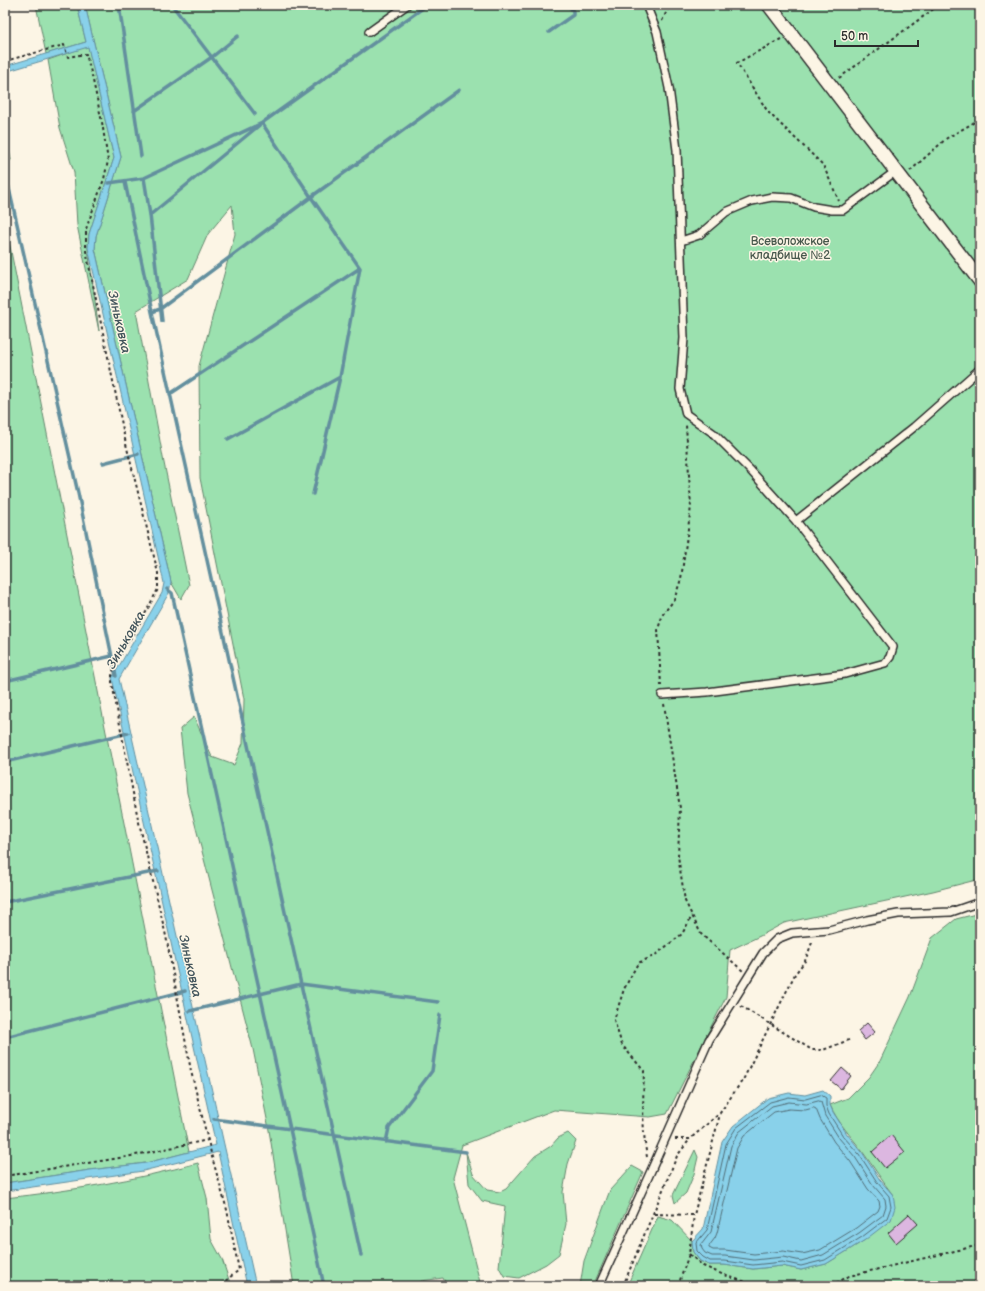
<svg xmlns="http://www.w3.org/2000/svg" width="985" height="1291" font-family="'Balsamiq Sans',sans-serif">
	<rect width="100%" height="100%" fill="#fcf5e5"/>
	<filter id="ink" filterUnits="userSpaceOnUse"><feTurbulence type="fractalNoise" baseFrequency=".025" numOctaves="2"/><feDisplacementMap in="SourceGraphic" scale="8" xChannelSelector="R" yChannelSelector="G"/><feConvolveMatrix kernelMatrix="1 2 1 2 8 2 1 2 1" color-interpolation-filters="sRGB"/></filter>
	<g filter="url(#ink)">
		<path fill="#9be1af" stroke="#63866d" d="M36,5H77L86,42L46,54Z
			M85,5H980V879L933,891L784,923L760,936L730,950L726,997L667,1114L650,1117L554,1110L462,1145L453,1178L481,1286H447L443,1278L421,1281L416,1286H294L268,1124L253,1049L187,793L180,729L194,717L212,757L234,765L243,743L244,699L200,478L199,366L235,234L232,205L208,234L188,279L136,311L164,463L189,585L181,599L171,582L95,249L96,236L121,157Z
			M88,46L114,158L89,234L88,248L99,331L77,225L74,172L60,128L48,60Z
			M5,130L11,160L5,164Z
			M5,221L189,1152L146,1163L90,1170L5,1183Z
			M980,913V1286H627L658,1216L672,1220L692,1241L693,1252L700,1261L709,1265H724L753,1269L782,1266L801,1270L826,1264L865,1240L893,1195C882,1181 873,1166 862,1151C851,1136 838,1123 830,1105L848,1098L869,1077L880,1061L910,997L932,938L956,919Z
			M568,1133L576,1141L568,1164L563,1192L566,1224L559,1254L546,1264L519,1278L504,1276L499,1267L505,1206L482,1201L469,1184L466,1152L473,1174L487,1190L500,1192L506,1189L535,1156L551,1146L558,1138Z
			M695,1150L698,1157L694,1174L686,1193L675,1203L673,1195Z
			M198,1163L207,1198L211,1239L222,1259L231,1286H5V1198C71,1191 135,1180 198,1163Z
			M632,1166L643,1172L593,1286H580L584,1261L610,1190Z"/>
		<path fill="#89d1ea" stroke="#638f9e" d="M77,5H85L121,157L96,236L95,249L171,582L169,593L119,679L256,1286H247L218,1152L143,1171L5,1191V1183L90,1170L146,1163L216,1145L112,678L162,593L164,583L88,248L89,234L114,158L88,47L5,72V66L86,42Z
			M823,1090L830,1096V1105L833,1112L847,1134L862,1152L880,1180L893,1195L895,1207L891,1220L865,1240L826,1264L801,1270L782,1266L753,1269L724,1265H709L700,1261L693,1252L692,1241L703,1229L722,1142L733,1126L768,1098L789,1093L805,1095Z"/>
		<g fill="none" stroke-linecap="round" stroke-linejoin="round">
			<path stroke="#516d77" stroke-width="1" d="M821,1095L826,1098V1106L829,1114L843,1136L859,1154L877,1182L889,1196L891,1207L887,1218L862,1237L825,1260L801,1266L782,1262L753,1265L725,1261H710L703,1257L697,1251L696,1243L707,1230L726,1144L736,1128L770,1102L789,1097L805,1099Z
				M819,1101L821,1102L825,1116L839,1138L855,1157L873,1185L885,1199L886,1206L883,1215L859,1233L823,1255L801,1261L783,1257L754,1260L725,1256H712L705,1253L702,1249L701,1245L711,1232L731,1146L739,1132L772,1106L789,1102L806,1104Z
				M814,1108L816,1109L820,1119L834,1142L850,1161L868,1189L879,1201L880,1206L878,1211L856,1228L820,1250L802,1254L783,1251L754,1254L725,1250H713L709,1248V1246L715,1238L717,1233L737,1148L744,1136L774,1112L789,1109L805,1110Z"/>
			<path stroke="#638f9e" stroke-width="3.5" d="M119,5L141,156
				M172,5L255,114
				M549,32L573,15V11L568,5
				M134,111L212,57L238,36
				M5,171L78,493L116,676
				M144,178L150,215L162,321
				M125,182L152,312L361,1255
				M109,183L144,178L262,123L427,5
				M150,215L262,123L311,197L360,268L340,377L313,494
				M152,312L160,309L311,197L459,90
				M170,394L360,268
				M228,439L340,377
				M103,463L138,454
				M167,589L172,593L290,1129L324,1286
				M5,681L112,656
				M5,762L128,733
				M5,902L158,871
				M190,1011L301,984L438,1002
				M5,1037L185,991
				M214,1119L466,1152
				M386,1142L389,1128L432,1071L440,1015"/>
		</g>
		<path fill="#dcb7e0" stroke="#2b2b2b" d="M867,1023L875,1032L865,1040L858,1031Z
			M842,1068L851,1076L841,1089L831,1081Z
			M891,1135L905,1152L885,1168L872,1152Z
			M909,1214L918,1224L896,1243L888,1233Z"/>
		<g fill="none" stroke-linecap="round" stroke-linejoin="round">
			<g stroke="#2b2b2b" stroke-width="10">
				<path id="service" d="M646,5L657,32L669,88L677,150L684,338L680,389L686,414L713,433L751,471L796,521L893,647L890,657L885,663L845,674L707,692L662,695
					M369,32L407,5
					M681,241L699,235L726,212L752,201L772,197L791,198L814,207L832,210H843L896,171
					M796,521L914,427L980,369
					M599,1286L650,1173L709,1040L763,953L777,939L792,933L829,930L867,920L898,914L951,912L980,902"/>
			</g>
			<g stroke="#2b2b2b" stroke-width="16">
				<path id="minor" d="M769,5L980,281"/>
			</g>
			<path stroke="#2b2b2b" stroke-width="2" stroke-dasharray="3 3" stroke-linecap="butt" d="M662,21L668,9L672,5
				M781,39L737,63L768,112L823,165L839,201
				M5,61L64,45L68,57L86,54L92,76L102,122L108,161L104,179L86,229V251L126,444L158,573V589L145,614L117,660L112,674V683L137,814L166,936L191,1071L212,1157L227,1210L239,1270L219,1286
				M839,78L939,5
				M910,171L947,138L973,123L980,115
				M661,686L658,629L663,614L674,600L681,579L691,507L686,425
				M664,704L680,808L678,856L685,901L701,934L743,971
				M741,1006L812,1050H823L849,1040
				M675,1139H690L720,1113L744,1078L795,974L805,961L813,940
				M647,1157C642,1129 643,1100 644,1071L622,1045L614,1020L624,989L638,963L654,956L682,934L692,916
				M5,1176L126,1157L208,1140
				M654,1214L694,1215L720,1114
				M689,1254L703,1266L724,1275L758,1286
				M623,1286L677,1156L690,1139
				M678,1286L689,1254L694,1215
				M831,1286L849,1276L980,1245"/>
			<use href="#service" stroke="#fcf5e5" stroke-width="7"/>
			<use href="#minor" stroke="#fcf5e5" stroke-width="13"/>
		</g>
	</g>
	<g text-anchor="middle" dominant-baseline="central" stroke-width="3" stroke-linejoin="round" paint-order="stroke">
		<g font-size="12" fill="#47584c" stroke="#fcf5e5">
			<text x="790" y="241">Всеволожское<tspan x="790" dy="14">кладбище №2</tspan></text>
		</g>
		<g font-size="13" font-style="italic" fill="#42545b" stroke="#fcf5e5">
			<text transform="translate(119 322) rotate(77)">Зиньковка</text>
			<text transform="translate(126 640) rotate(-60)">Зиньковка</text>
			<text transform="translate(190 966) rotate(77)">Зиньковка</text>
		</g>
	</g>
	<rect width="985" height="1291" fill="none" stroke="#fcf5e5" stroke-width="20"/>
	<rect x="10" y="10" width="965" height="1271" fill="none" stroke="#2b2b2b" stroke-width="1.5" filter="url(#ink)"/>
	<path d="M835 40v6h83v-6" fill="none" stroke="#2b2b2b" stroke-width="2"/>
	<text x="841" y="40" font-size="12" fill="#2b2b2b" stroke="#fcf5e5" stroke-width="3" paint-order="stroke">50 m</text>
</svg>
